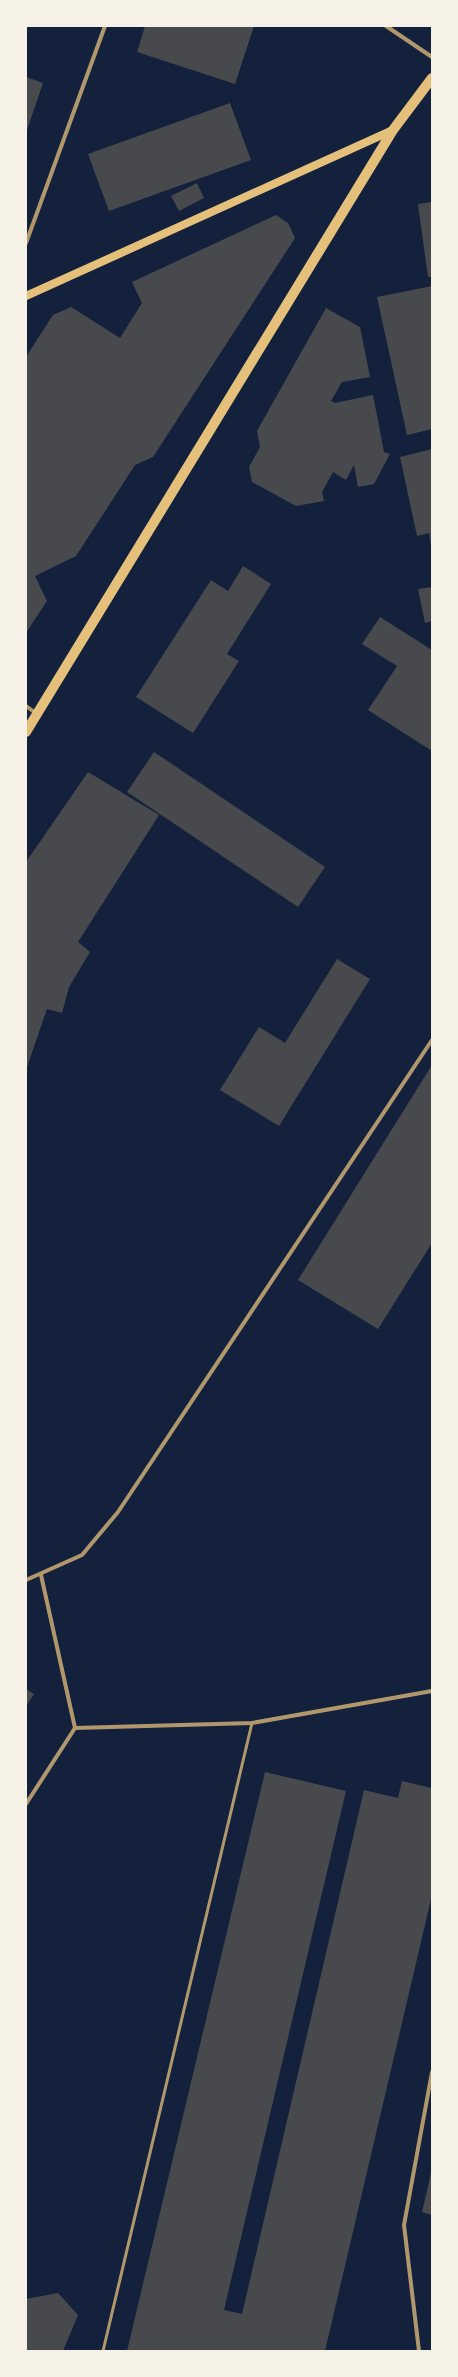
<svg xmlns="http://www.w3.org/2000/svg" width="458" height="2377" font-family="'Noto Sans',sans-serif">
	<rect width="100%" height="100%" fill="#14213d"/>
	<path fill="#48494c" d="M145,26H254L235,84L137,52Z
		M26,77L43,83L26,133Z
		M230,103L251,160L109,211L88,154Z
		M197,183L204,198L179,211L171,196Z
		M432,202V277H428L418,204Z
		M276,215L288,223L295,238L153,457L135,465L76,556L35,576L47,601L26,633V357L53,315L71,307L120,338L142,303L132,282Z
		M432,286V429L407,435L377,297Z
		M326,308L360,327L370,377L342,382L331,401L335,403L373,395L384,452L390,454L374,484L358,487L354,465L346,480L333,472L322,492L324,501L296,506L252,482L249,467L260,447L257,431Z
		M432,449V545H431L429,533L417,536L400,457Z
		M243,566L271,584L227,654L239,661L193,733L136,697L211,580L228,591Z
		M432,587V621L425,623L418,589Z
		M380,617L432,650V751L368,710L397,666L362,644Z
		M154,752L325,867L298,907L127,792Z
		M88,772L159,815L78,942L90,952L69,987L62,1013L47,1009L26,1070V862Z
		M337,959L370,979L279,1126L220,1090L259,1027L285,1043Z
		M432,1065V1243L378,1329L298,1280Z
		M26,1689L34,1694L26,1706Z
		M265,1772L346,1791L224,2310L242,2314L364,1790L398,1798L402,1781L432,1788V1895L325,2351H127Z
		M431,2173H432V2215L422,2212Z
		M58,2293L78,2315L63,2351H26V2299Z"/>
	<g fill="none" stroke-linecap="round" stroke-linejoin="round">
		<path stroke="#b1986c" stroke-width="3" d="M103,2351L252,1723"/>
		<path stroke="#b1986c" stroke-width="4" d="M386,26L432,57
			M26,243L105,26
			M26,706L37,714
			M26,1580L82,1555L118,1512L432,1040
			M75,1728L252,1723L432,1691
			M26,1804L75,1728L41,1575
			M419,2351L404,2225L432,2072"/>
		<path stroke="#e5c07b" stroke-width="8" d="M26,296L393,130"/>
		<path stroke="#e5c07b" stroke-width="10" d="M26,732L393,130L432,78"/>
	</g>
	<rect width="458" height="2377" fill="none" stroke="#f6f1e7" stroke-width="54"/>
</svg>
